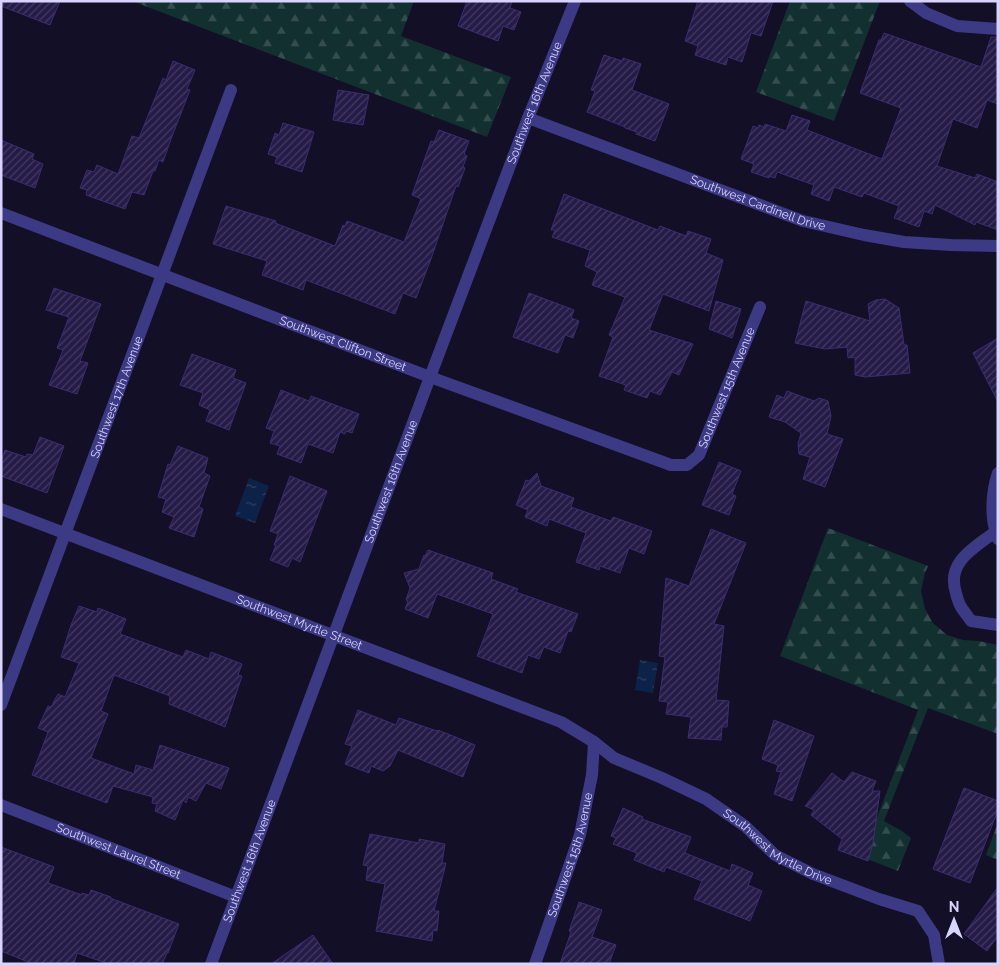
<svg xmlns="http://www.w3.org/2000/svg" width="999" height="965" font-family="Raleway,sans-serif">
	<defs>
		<pattern id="forest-firs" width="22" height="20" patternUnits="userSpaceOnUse" patternTransform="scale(1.25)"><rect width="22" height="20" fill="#12302f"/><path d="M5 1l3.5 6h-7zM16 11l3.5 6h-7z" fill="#344d4e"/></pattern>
		<pattern id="water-ripples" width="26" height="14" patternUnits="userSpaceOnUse" patternTransform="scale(1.25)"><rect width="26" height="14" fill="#0c2248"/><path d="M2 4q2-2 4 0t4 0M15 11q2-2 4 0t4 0" fill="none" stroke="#2f4163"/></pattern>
		<pattern id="building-hatch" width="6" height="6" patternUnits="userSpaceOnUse" patternTransform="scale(1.25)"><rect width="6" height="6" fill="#241b47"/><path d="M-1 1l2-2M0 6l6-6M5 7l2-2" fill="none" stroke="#433b63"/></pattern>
	</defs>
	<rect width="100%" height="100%" fill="#130f26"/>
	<path fill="url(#forest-firs)" d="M132,1H414L401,36L511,77L487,137Z
		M790,1H880L834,121L756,92Z
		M828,528L928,566L925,573L921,591L925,609L933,623L947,635L963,640L979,641L998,645V734L928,708L884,821L902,831L911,838L898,871L862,857L918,710L780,656Z
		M998,822V860L986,855Z"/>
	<path fill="url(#water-ripples)" d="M249,478L269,486L255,523L235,516Z
		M640,660L658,663L653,693L635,690Z"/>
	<path fill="url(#building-hatch)" stroke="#3b2d73" d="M1,1H60L50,25L1,6Z
		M467,1H512L510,8L521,12L514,30L503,26L498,41L458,26Z
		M698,1H773L761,36L751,33L742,62L728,57L726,65L695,55L698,46L685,41Z
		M884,33L981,67L991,37H998V104L987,100L977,128L953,119L937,166L975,178L977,174L998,182V230L976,222L975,225L935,205L932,214L924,211L919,227L894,218L899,206L864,193L862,197L834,187L829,201L811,194L814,185L777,172L775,178L769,176V178L751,172L754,164L741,159L753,126L758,128L759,125L764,127L765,124L786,131L792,115L810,121L807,130L882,159L901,108L860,93L879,40H881Z
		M604,55L622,61L623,58L641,64L632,90L669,104L655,141L636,134L637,132L625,128V127L587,112L595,91L591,90Z
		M173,61L195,70L187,89L190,90L171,139L163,162L159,160L155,171H153L144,195L132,192L125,209L86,195L87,190L80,188L87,170L94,172L97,165L118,174L132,136L139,138L163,78L166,80Z
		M338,90L369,95L363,125L333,120Z
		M283,123L314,132L302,172L275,163L277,157L268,154L275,133L279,135Z
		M439,130L469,141L464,154L467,156L463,167L465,168L458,187L456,186L431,259L416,298L403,293L395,314L306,280L303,290L262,275L267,261L213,244L226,206L276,221L275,223L335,246L343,225L345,226L347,221L404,242L421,199L412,195L431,141L434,142Z
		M1,140L34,154L32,159L43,164L35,188L1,175Z
		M564,194L658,230L660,226L686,236L688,231L711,239L706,253L723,260L709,311L663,294L649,330L693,344L679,375L672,372L660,395L650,391L647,398L624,390L626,385L599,376L613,337L609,335L625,297L592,285L597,272L585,266L590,250L552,237L555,230H551Z
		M54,288L101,304L80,361L88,363L77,394L49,385L63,350L57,348L69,317L46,310Z
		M529,293L574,310L571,318L579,321L573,338L565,335L558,353L513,337Z
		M885,299L899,308L904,345H907L910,373L865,377L855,375V357L848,358L847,347L825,349L795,343L806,301L870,321L868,304L876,300Z
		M716,301L741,309L732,338L709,329Z
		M998,338V402L973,353Z
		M192,354L236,370L233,378L246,383L229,430L206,421L210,410L199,405L203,393L180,385Z
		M281,390L309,401L311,396L359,414L352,433L346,431L345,434L340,432L333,453L308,444L301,463L277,454L280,446L270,443L274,431L266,428Z
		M787,391L814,401L819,398L828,401L831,416L827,434L843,439L825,487L803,479L810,457L799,454L798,444L801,433L785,422L769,417L777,395L784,398Z
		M40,437L64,446L47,493L1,476V461L5,450L26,457L27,454L33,455Z
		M178,446L208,458L204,473L210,476L199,507L203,509L194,537L169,528L174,517L162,512L166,499L158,497L168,464L170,465Z
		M719,462L741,471L732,494L736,496L729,515L702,505Z
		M537,473L541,486L574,498L571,507L611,521L613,517L652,531L644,554L629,548L620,573L600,566L599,570L576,562L586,533L549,519L547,526L525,517L528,510L516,505L526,480L529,481Z
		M290,476L327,491L300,562L292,558L288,567L270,560L276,545H274L278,534L270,531Z
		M711,529L746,543L714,624L724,626L716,700L729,701L727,727H722L721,740L688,738L691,717L666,714L668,702L659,701L665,657L659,656L666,578L689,586Z
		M428,550L493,573L491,579L518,589L516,592L578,614L571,632L568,631L560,653L544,647L539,659L528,655L522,673L477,656L493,614L437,594L428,618L405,609L408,601L406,600L410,588L404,573L419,569L424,555L425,556Z
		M79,606L97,612L98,608L126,619L120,634L183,657L186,650L209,659L211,652L242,664L238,675L242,676L225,727L169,704L170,696L114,675L101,711L108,714L91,758L134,774L136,765L153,770L160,745L229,768L221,789L206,783L196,801L188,797L186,803L183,800L175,820L155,811L157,804L152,803L153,797L113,786L107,803L32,775L48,732L38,728L48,706L51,707L58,694L65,697L79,663L61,657L71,625Z
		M358,710L396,725L399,718L437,731L438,730L475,745L463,777L398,750L390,766L383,771L371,766L369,773L345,764L352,746L345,744Z
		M774,720L814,736L792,801L774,794L781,772L776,771L778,765L762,759Z
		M852,772L876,781L872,791H880L873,843L868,861L838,850L842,839L811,815L814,810L805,806L832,773L844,782Z
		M964,788L998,801V810L970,883L933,869Z
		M623,808L643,817L642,819L691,837L685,853L730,871L732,864L753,873L748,885L762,891L750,921L694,899L702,881L666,867L664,872L634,860L637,853L613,844L616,838L611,836Z
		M370,834L419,843V839L445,844L442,863H446L434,911H439L437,931L433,930L432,941L376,931L385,884L366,880L368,866L363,865Z
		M1,847L54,867L48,883L82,895V893L89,895L91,890L111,897L110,898L179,924L168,953H167L162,964H109L77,953L74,964H33L1,951Z
		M998,887V936L987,951L964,934Z
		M579,902L602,910L592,937L616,945L609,964H560L571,932L569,931Z
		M313,935L333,964H271Z"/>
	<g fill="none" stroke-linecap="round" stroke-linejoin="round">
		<g stroke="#3d3a85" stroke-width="12">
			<path d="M910,1L926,13L957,26L998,29"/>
			<path id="s1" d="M528,118L803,221L864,235L904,242L951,245L998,246"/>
			<path id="s2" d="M1,213L430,377L671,465H687L699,455L760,307"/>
			<path d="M998,473C991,494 990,519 998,539"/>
			<path id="s3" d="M1,509L561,722L594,742L614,758L662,778L706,799L745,826L775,855L813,874L879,899L918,911L934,935L939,964"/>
			<path d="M995,532C973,549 946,562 956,593C957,597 958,601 960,605C963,611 968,616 971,621L998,625"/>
			<path id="s4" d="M1,705C79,501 154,295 231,90"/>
			<path id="s5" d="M1,805L236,897"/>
			<path id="s6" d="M211,964L430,377L528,118L575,1"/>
			<path id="s7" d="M535,964L580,835L592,775L594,742"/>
		</g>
	</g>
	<g text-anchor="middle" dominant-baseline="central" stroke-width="4" stroke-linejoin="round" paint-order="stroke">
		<g font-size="12" fill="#d9d4ff" stroke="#130f26">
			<text stroke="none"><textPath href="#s6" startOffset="920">Southwest 16th Avenue</textPath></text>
			<text stroke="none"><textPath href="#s1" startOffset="245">Southwest Cardinell Drive</textPath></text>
			<text stroke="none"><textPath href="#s2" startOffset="366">Southwest Clifton Street</textPath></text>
			<text stroke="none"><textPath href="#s2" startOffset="820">Southwest 15th Avenue</textPath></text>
			<text stroke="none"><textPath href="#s4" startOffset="329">Southwest 17th Avenue</textPath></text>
			<text stroke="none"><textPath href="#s6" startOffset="515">Southwest 16th Avenue</textPath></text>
			<text stroke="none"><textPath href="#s3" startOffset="319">Southwest Myrtle Street</textPath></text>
			<text stroke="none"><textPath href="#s3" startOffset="851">Southwest Myrtle Drive</textPath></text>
			<text stroke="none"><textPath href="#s5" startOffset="126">Southwest Laurel Street</textPath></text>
			<text stroke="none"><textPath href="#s7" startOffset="115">Southwest 15th Avenue</textPath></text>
			<text stroke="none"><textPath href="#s6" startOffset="110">Southwest 16th Avenue</textPath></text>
		</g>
	</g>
	<rect width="999" height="965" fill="none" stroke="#d9d4ff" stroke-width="5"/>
	<g transform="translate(954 920)" stroke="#130f26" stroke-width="4" paint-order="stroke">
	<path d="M0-4L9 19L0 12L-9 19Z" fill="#d9d4ff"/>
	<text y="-8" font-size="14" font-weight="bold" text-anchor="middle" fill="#d9d4ff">N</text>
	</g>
</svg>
